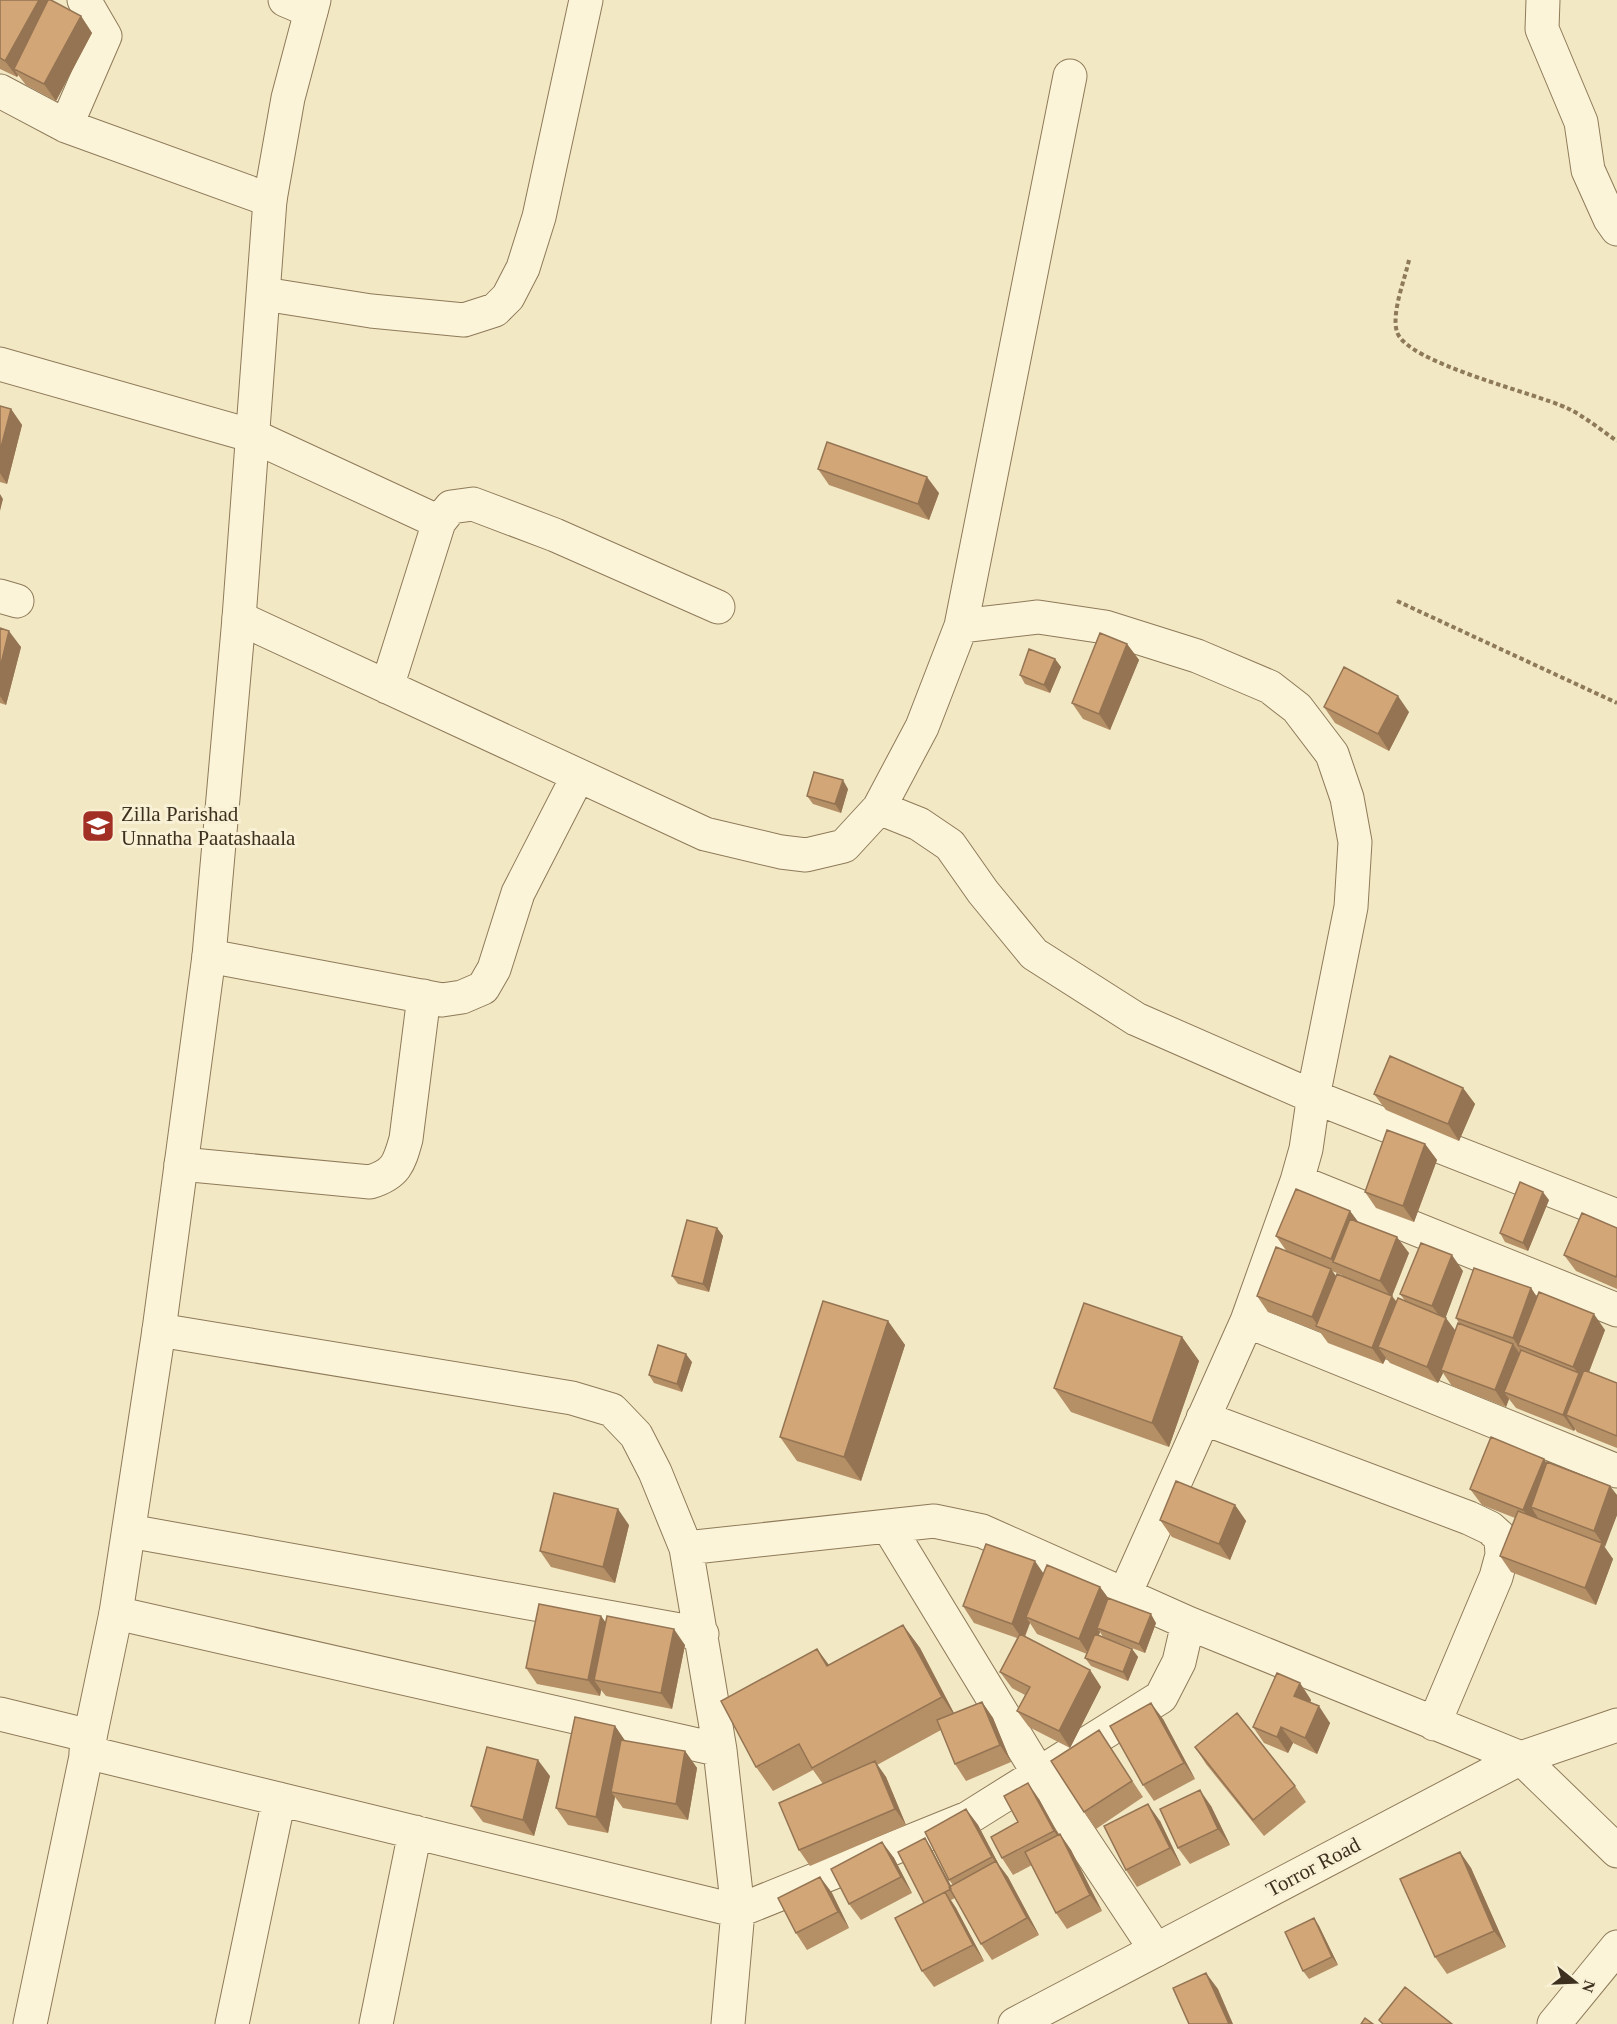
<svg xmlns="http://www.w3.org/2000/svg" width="1617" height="2024" font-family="'Times New Roman',serif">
	<rect width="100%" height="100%" fill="#f2e8c4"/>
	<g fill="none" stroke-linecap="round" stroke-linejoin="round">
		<g stroke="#8e7a59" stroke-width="35">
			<path id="minor" d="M285,0L311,11
				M1543,0L1542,29L1581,122L1588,170L1610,219L1617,229
				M0,91L66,126L270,200
				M66,126L105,36L84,0
				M264,294L371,311L464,320L495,310L508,297L523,268L539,217L586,0
				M0,364L253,436L439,522
				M0,596L17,601
				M239,618L705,834L781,852L806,855L844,846L879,808L922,727L961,626L1070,76
				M961,626L1038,617L1105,627L1197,656L1270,687L1297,708L1332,754L1347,798L1355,842L1351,907L1315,1087L1306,1149L1297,1181L1247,1321L1124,1596
				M387,687L439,522L451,507L473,504L555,535L718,607
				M879,808L919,824L950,845L983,892L1034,954L1136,1019L1314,1097L1617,1216
				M209,956L442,1000L462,997L483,988L494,969L518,893L578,776
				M181,1164L370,1182C396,1174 399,1164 406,1139L424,996
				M1297,1181L1617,1310
				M1247,1321L1617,1471
				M159,1330L572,1398L612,1410L636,1435L655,1472L686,1548L720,1750L738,1911L728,2024
				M1203,1418L1469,1518L1490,1528L1501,1538L1502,1555L1496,1577L1434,1724
				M888,1526L1039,1774L1156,1950
				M129,1531L702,1634
				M686,1548L934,1521L982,1531L1188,1623L1521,1758L1617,1851
				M116,1613L720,1750
				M0,1714L90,1736
				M86,1752L738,1911L968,1818L1161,1697L1179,1662L1188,1623
				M232,2024L279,1799
				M376,2024L415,1832
				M1554,2024L1617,1947"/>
		</g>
		<g stroke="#8e7a59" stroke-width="35">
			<path id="tertiary" d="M30,2024L116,1613L159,1330L209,956L239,618L270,200L288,98L314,0
				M1015,2024L1521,1758L1617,1725"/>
		</g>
		<path stroke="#8e7a59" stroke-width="4" stroke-dasharray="4.5 3" stroke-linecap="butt" d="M1409,260C1405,279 1391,313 1397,332C1407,363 1535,393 1567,408C1584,416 1601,430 1617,441
			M1397,601L1617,703"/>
		<use href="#minor" stroke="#fbf4d8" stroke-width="33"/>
		<use href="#tertiary" stroke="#fbf4d8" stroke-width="33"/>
	</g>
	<path fill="#b58f66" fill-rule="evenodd" d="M0,0H47L81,16L92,33L56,101L26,85L18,75L17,77L0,69Z
		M0,406L11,409L22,425L7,484L0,482Z
		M818,469L939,493L929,520L829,485Z
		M0,628L21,647L6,705L0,703Z
		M1127,644L1139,660L1110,730L1083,719L1072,703Z
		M1055,659L1061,667L1050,693L1025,684L1020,675Z
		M1324,707L1409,712L1389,751L1335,723Z
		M848,789L841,813L813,804L807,796Z
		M1463,1088L1475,1104L1459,1141L1386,1110L1374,1094Z
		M1425,1144L1437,1160L1414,1222L1376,1208L1365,1192Z
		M1549,1200L1528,1251L1505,1242L1500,1233Z
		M1350,1211L1358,1222L1409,1253L1392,1296L1397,1302H1406L1400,1294L1463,1271L1445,1318L1455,1331L1459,1323L1456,1318L1531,1288L1537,1297L1605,1330L1589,1372L1617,1383V1448L1577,1432L1575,1429L1574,1431L1516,1408L1509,1399L1506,1407L1452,1386L1443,1373L1438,1383L1390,1363L1386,1358L1383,1364L1328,1343L1320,1332L1268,1312L1257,1296L1287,1252L1276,1236ZM1332,1271L1342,1275L1343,1277L1336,1276Z
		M717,1228L723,1236L709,1292L678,1284L672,1276Z
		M1617,1228V1289L1576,1271L1564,1255Z
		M888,1321L905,1345L861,1481L797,1461L780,1437Z
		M1182,1337L1199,1361L1169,1447L1071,1412L1054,1388Z
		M692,1362L682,1392L654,1383L649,1375Z
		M1547,1463L1617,1495V1515L1604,1547L1613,1559L1596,1605L1511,1572L1500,1556L1515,1518L1482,1505L1470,1489Z
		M1235,1505L1246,1521L1230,1560L1172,1537L1160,1520Z
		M629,1525L615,1583L551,1567L540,1551Z
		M1044,1573L1100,1587L1108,1598L1156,1623L1145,1653L1103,1637L1100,1632L1099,1635L1132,1649L1138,1657L1128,1681L1091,1666L1085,1658L1087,1654L1037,1634L1030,1623L1025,1637L1090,1670L1101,1687L1070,1748L1029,1727L1017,1711L1025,1695L1012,1688L1000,1672L1017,1638L974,1623L963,1606Z
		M601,1616L606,1623L685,1645L672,1709L606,1696L601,1690L600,1696L537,1684L526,1668Z
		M903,1625L920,1648L954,1713L982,1702L993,1718L1011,1762L966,1781L955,1764L941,1730L877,1765L886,1777L906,1825L810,1866L799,1850L823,1784L813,1770L773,1791L756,1767L817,1649L829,1665Z
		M1300,1683L1311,1700L1310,1703L1330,1723L1317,1754L1293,1743L1288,1753L1264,1743L1253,1727Z
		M1163,1719L1195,1779L1154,1801L1143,1785Z
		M615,1726L625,1741L685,1751L697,1768L688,1820L623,1808L615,1797L608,1833L568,1825L556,1808Z
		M1110,1747L1143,1797L1096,1829L1084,1812Z
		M1195,1747L1295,1786L1306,1802L1264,1836L1206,1764Z
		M550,1776L534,1836L483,1822L471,1806Z
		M1039,1799L1059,1835L1060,1834L1071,1850L1102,1911L1067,1929L1056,1913L1032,1865L1013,1875L1002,1858L1018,1822Z
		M1211,1806L1230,1845L1190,1864L1178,1848Z
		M966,1809L978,1825L999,1865L1008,1877L1039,1935L992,1960L981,1944L955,1898L951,1900L956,1908L984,1961L934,1987L922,1971L924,1903L930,1846L951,1886L953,1885L949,1880Z
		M1160,1821L1181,1865L1137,1887L1126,1870Z
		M882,1842L894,1858L912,1893L861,1920L849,1904Z
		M1460,1852L1471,1868L1506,1947L1447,1974L1435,1957Z
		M820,1877L832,1893L849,1928L807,1950L796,1933Z
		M1314,1918L1319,1926L1338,1965L1309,1979L1303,1971Z"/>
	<path fill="#947453" d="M39,0H47L54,9L14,69L18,75L17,77L5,61Z
		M81,16L92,33L56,101L44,84Z
		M11,409L22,425L7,484L0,473V451Z
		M927,477L939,493L929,520L918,504Z
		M0,494L3,499L0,511Z
		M9,631L21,647L6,705L0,696V668Z
		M1127,644L1139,660L1110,730L1099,714Z
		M1055,659L1061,667L1050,693L1044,685Z
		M1398,696L1409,712L1389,751L1378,734Z
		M843,780L848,789L841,813L835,804Z
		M1463,1088L1475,1104L1459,1141L1448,1124Z
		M1425,1144L1437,1160L1414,1222L1403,1206Z
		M1543,1192L1549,1200L1528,1251L1523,1243Z
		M1350,1211L1362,1227L1333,1262L1331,1259Z
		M717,1228L723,1236L709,1292L703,1284Z
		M1397,1237L1409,1253L1392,1296L1403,1312L1378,1347L1386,1358L1383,1364L1372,1348L1391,1297L1380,1281Z
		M1452,1255L1463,1271L1444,1322L1432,1306Z
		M1331,1269L1342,1285L1319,1327L1312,1317Z
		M1531,1288L1542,1305L1518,1345L1524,1355L1513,1338Z
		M1594,1314L1605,1330L1585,1382L1566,1415L1575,1429L1574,1431L1563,1415L1579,1374L1573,1367Z
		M1446,1318L1458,1334L1441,1370L1443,1373L1438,1383L1427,1367Z
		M888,1321L905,1345L861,1481L844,1457Z
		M1182,1337L1199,1361L1169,1447L1152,1423Z
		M1513,1344L1524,1360L1504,1392L1509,1399L1506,1407L1495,1390Z
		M686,1354L692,1362L682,1392L677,1384Z
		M1544,1459L1555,1476L1531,1507L1538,1518L1535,1526L1523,1510Z
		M1610,1486L1617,1495V1515L1605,1547L1594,1531Z
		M1235,1505L1246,1521L1230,1560L1219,1544Z
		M618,1509L629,1525L615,1583L603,1567Z
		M1602,1543L1613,1559L1596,1605L1585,1588Z
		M1035,1561L1046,1577L1026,1617L1030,1623L1023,1640L1012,1624Z
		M1100,1587L1112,1603L1097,1628L1100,1632L1090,1656L1079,1639Z
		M1151,1614L1156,1623L1145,1653L1139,1644Z
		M601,1616L613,1633L594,1680L601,1690L600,1696L588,1680Z
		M903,1625L920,1648L958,1721L942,1697Z
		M674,1629L685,1645L672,1709L661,1693Z
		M817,1649L834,1672L827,1666Z
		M1132,1649L1138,1657L1128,1681L1123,1672Z
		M1090,1670L1101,1687L1070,1748L1059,1731Z
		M1300,1683L1311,1700L1306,1712L1294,1696Z
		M982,1702L993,1718L1011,1762L1000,1745Z
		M1151,1703L1163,1719L1195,1779L1184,1763Z
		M1319,1706L1330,1723L1317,1754L1305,1738Z
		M615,1726L626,1742L611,1792L615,1797L608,1833L596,1817Z
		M1281,1727L1293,1743L1288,1753L1277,1737Z
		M685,1751L697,1768L688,1820L676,1804Z
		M538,1760L550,1776L534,1836L523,1820Z
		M875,1761L886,1777L906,1825L895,1809Z
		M1028,1783L1039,1799L1065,1847L1054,1831Z
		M1200,1790L1211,1806L1230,1845L1218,1829Z
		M1148,1804L1160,1821L1181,1865L1170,1848Z
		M966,1809L978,1825L999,1865L1008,1877L1039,1935L1027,1918L1001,1870L992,1857Z
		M1060,1834L1071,1850L1102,1911L1090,1895Z
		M925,1838L930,1846L957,1897L951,1889Z
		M882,1842L894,1858L912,1893L901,1877Z
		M1460,1852L1471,1868L1506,1947L1494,1931Z
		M820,1877L832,1893L849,1928L838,1912Z
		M945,1892L956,1908L984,1961L973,1945Z
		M1314,1918L1319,1926L1338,1965L1332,1957Z
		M1206,1973L1218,1989L1233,2024H1229Z"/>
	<path fill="#d3a677" stroke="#947453" stroke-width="1.5" d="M0,0H39L5,61L0,58Z
		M48,0H51L81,16L44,84L14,69Z
		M0,406L11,409L0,451Z
		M827,442L927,477L918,504L818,469Z
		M0,628L9,631L0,668Z
		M1100,633L1127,644L1099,714L1072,703Z
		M1029,649L1055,659L1044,685L1020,675Z
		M1344,667L1398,696L1378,734L1324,707Z
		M814,772L843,780L835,804L807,796Z
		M1390,1056L1463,1088L1448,1124L1374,1094Z
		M1387,1130L1425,1144L1403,1206L1365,1192Z
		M1520,1182L1543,1192L1523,1243L1500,1233Z
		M1296,1189L1350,1211L1331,1259L1276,1236Z
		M1582,1213L1617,1228V1274L1616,1277L1564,1255Z
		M1350,1219L1397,1237L1380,1281L1333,1262Z
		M687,1220L717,1228L703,1284L672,1276Z
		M1421,1243L1452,1255L1432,1306L1400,1294Z
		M1276,1247L1331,1269L1312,1317L1257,1296Z
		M1474,1268L1531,1288L1513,1338L1456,1318Z
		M1337,1274L1392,1296L1372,1348L1316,1326Z
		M1539,1292L1594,1314L1573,1367L1518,1345Z
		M1398,1298L1446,1318L1427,1367L1378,1347Z
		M823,1301L888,1321L844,1457L780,1437Z
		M1084,1303L1182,1337L1152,1423L1054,1388Z
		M1458,1323L1513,1344L1495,1390L1441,1370Z
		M658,1345L686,1354L677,1384L649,1375Z
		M1521,1350L1579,1373L1563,1415L1504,1392Z
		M1584,1370L1617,1383V1436L1566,1415Z
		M1491,1437L1544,1459L1523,1510L1470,1489Z
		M1547,1462L1610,1486L1594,1531L1531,1507Z
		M1176,1481L1235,1505L1219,1544L1160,1520Z
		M554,1493L618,1509L603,1567L540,1551Z
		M1518,1511L1602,1543L1585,1588L1500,1556Z
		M986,1544L1035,1561L1012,1624L963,1606Z
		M1047,1565L1100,1587L1079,1639L1026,1617Z
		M1108,1598L1151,1614L1139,1644L1097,1628Z
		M539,1604L601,1616L588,1680L526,1668Z
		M607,1616L674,1629L661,1693L594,1680Z
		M903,1625L942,1697L812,1768L799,1744L756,1767L721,1701L817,1649L827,1666Z
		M1020,1634L1090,1670L1059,1731L1017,1711L1030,1687L1000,1672Z
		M1095,1634L1132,1649L1123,1672L1085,1658Z
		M1277,1673L1300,1683L1294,1696L1319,1706L1305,1738L1281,1727L1277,1737L1253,1727Z
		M982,1702L1000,1745L955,1764L937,1720Z
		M1151,1703L1184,1763L1143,1785L1110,1726Z
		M1237,1713L1295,1786L1253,1820L1195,1747Z
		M575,1717L615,1726L596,1817L556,1808Z
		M1099,1730L1132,1781L1084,1812L1051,1761Z
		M621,1740L685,1751L676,1804L611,1792Z
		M487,1747L538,1760L523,1820L471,1806Z
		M875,1761L895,1809L799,1850L779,1803Z
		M1028,1783L1054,1831L1002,1858L991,1837L1018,1822L1004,1796Z
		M1200,1790L1218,1829L1178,1848L1160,1809Z
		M1148,1804L1170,1848L1126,1870L1104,1826Z
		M966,1809L992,1857L949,1880L925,1832Z
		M1060,1834L1090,1895L1056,1913L1025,1852Z
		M925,1838L951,1889L924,1903L898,1852Z
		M882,1842L901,1877L849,1904L831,1869Z
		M1460,1852L1494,1931L1435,1957L1400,1879Z
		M996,1861L1027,1918L981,1944L949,1887Z
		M820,1877L838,1912L796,1933L778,1898Z
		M945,1892L973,1945L922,1971L895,1918Z
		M1314,1918L1332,1957L1303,1971L1285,1932Z
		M1206,1973L1229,2024H1189L1173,1988Z
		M1405,1987L1452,2024H1383L1379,2020Z
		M1365,2018L1373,2024H1361Z"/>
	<defs>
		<g id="school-square" transform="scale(1.725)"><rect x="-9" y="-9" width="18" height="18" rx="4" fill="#a22f24" stroke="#f8f1d5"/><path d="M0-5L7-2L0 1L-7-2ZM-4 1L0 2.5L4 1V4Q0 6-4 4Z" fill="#fff"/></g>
	</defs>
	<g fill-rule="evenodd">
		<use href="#school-square" x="98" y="826"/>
	</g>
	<g text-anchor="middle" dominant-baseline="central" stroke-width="6" stroke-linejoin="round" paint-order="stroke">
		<g font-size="21" fill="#3d301e" stroke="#f8f1d5" text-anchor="start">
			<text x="121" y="814">Zilla Parishad<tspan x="121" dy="24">Unnatha Paatashaala</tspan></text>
		</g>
		<g font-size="21" fill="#3d301e" stroke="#f8f1d5">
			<text transform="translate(1313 1867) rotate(-28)">Torror Road</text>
		</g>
	</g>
	<g transform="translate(1575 1982) rotate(108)" stroke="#f8f1d5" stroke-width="4.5" paint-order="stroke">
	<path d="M0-4.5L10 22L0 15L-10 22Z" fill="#3d301e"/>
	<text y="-9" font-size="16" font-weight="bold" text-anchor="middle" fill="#3d301e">N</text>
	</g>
</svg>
